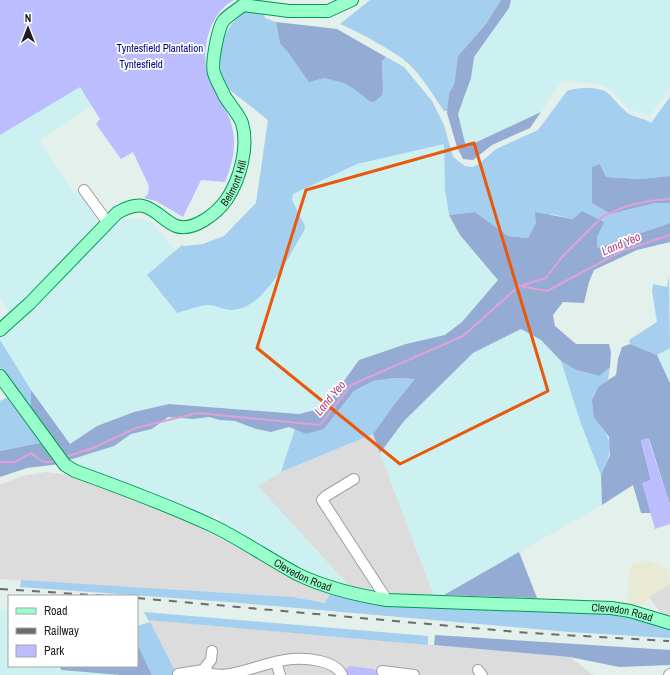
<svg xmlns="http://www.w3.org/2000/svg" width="670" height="675" font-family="'Archivo Narrow',sans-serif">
	<rect width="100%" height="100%" fill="#e3f0eb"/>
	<path fill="#dbdcdb" d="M373,434L434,596L353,590L257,486L281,472Z
		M46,472L68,475L165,509L255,557L330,594L325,603L293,597L0,579V485L22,476Z
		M670,584V618L662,615L649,597Z
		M148,620L570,657L593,675H177Z"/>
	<path fill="#e8ead4" d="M647,560L668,569L670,584L649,597L639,609L628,607L629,567Z"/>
	<path fill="#cdf0f0" d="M511,0H670V88L650,116L630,110L611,90L600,84L562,81L541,112L466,148L458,114L471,78L474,57L509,8Z
		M80,87L92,105L40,140L74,194L79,192L100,224L11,315L0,296V135Z
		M444,143L445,190L449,215L498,280L462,322L445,336L406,344L359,360L331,399L315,410L299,414L169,404L134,412L98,426L69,444L21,376L0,340L90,248L123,219H141L151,221L176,250L147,275L177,312L206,305L217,306L305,226L292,200L293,194L357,164Z
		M521,329L541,340L561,361L580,421L601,475L602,505L444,595L434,596L380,453L404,421L473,353Z
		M670,348V383L657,355Z
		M168,417L193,419L209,417L220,420L235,421L256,429L271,432L289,427L295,429L281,472L258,486L353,590L316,578L217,524L221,517L215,514L211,522L172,501L81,470L66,461L114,446L131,434L152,429Z
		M0,610H9V666H60L61,670L120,675H0Z"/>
	<path fill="#a4cfef" d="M370,0H501L486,24L458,56L454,86L449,93L448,111H444C433,95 423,78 409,64C396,52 357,31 340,24Z
		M244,10H263L265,18L276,22L280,44L287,51L309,81C315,81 319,79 324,78C340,75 359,92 369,101L383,90L382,61L386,57L404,67L432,101L444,125L453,157L465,166L472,167L479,164L496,149L538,130L567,91C577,87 601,86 609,94C616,101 621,108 629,114C637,118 644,118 651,123L670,97V176L641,179L606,177L600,164L592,168L593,203L611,214L655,203H670V223L597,248V237L573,219L551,214L536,223L528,238L508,236L475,212L449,215L445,190L444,144L357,164L293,194L292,200L305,226L304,231C289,255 265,309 232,310C224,310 216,305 207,305C198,306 187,310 177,313L147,275L182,245L183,246L203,244L224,236L256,203L268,120L222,84C218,50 219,35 244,10Z
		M669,276L670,348L657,355L630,344L629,340L657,322L652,291L653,284L667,287Z
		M0,340L31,390V408L0,367Z
		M561,361L576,370L598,376L610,367L608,380L599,386L594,418C614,443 614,446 601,475L580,421Z
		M395,378L416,379L393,406L373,434L281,472L295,429L306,434L324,429L354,391L373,381Z
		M8,397L44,442L0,451V401Z
		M21,580L293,597L325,603L330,594L375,602L613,612L670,627V638L569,632L229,602L20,587Z
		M144,612L428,636V645L148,620Z
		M150,622L177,675H152L137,643V626Z"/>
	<path fill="#94acd3" d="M501,0H511L509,8L474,57L471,78L458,114L466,147L541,112L530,128L492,145L473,160L463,159L457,147L447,113L449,93L454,85L458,56L486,24Z
		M276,22L337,29L386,57L382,61L383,90L382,95L374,102L369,101L353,88L344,83L325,78L309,82L287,51L280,44Z
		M600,164L606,177L641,179L670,176V203H655L611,214L592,203V167Z
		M582,211L604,222L597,237V248L670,223V242L637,250L594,270L589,282L584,303L563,302L553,315L555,326L576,344H609L611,352L610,367L599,376L576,370L561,361L541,340L521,329L473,353L404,421L380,453L373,434L393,406L415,379L395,378L373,381L354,391L324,429L306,434L289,427L271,432L256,429L235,421L220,420L209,417L193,419L168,417L152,429L131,434L114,446L66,461L31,408V390L70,444L97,426L134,412L169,404L299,414L315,410L331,399L359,360L406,344L445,335L462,322L498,280L460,235L449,215L475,212L508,236L528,238L536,223L535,212L573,219Z
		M630,344L657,355L670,383V505L649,439L641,441L651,480L643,483L651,513H641L633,485L602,505L601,475L610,455L609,437L594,418L592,400L599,386L616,375L618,359L622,347Z
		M44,442L60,464L27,468L0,477V451Z
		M519,552L537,598L444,595Z
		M435,635L670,650V665L619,667L570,657L434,645Z
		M137,643L152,675H120L61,670L60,666H137Z"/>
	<path fill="#bcbdfe" d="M0,0H234C208,13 199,55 210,81C217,98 230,112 233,131C236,148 232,165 225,182L201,180L183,217L156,201L144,198L148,194L149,186L133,152L121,159L96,124L100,119L80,87L0,135Z
		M648,438L670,505V524L655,529L642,483L651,480L641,440Z
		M350,666L373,669L378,672L390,675H344L343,671Z"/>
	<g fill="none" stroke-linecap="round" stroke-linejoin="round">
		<path stroke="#e1a0d8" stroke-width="2" d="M520,286L546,278L562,257L603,216L627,206L649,201L670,199
			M65,457L93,448L136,428L197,413L320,425L351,385L463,336L519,286L547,291L622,251L670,235
			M0,462H15L31,453C41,461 44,465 57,460"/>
		<g stroke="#9f9f9f" stroke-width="12">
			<path id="minor" d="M84,190L108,223
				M354,479L326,496L322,500L387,600
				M276,662L280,675
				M203,670L211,660L212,651
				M478,670L482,675
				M382,671L414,675
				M178,674L203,670L212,674L222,675
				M222,675C246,673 268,661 292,659C306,658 335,660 342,675
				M669,675L670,674"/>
		</g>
		<g stroke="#009858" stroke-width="14">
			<g id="major">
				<path id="s1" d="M0,330L30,303L117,213C124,209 134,204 143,206C156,209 164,221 176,226C194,232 217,213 227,199C240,179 249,147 242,123C238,113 229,104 224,95C221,88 216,80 214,73C211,64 218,27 224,20C230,14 237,10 243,5L289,11H328L352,0"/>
				<path id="s2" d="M0,376L65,465L75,471C122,488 168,505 213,526C242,540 269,559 297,574C326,588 355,595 387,600L611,608L630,611L670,623"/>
			</g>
		</g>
		<use href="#minor" stroke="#fff" stroke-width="10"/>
		<use href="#major" stroke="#99ffca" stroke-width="12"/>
		<path stroke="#6c6c6c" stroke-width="2" stroke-dasharray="8 8" stroke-linecap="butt" d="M0,589L108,596
			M137,598L529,633L669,641"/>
	</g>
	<path fill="none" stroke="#e8590c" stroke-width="3" stroke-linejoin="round" d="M474,143L548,391L400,464L257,348L306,190Z"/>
	<g text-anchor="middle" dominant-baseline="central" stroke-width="3.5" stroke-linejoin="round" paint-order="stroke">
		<g font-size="11" fill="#020386" stroke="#fff">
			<text x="160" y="48">Tyntesfield Plantation</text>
			<text x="141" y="64">Tyntesfield</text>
		</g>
		<g font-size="11" fill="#1e1e1e" stroke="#fff">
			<text stroke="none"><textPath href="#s1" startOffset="310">Belmont Hill</textPath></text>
			<text stroke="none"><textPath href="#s2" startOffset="373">Clevedon Road</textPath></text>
			<text stroke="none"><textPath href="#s2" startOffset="697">Clevedon Road</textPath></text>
		</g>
		<g font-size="12" font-style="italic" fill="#b64286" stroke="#fff">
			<text transform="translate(621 244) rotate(-23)">Land Yeo</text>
			<text transform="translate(330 398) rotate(-50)">Land Yeo</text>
		</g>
	</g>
	<rect x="8" y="595" width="130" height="72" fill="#ffffff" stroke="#a5a5a5"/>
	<rect x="16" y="608" width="20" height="6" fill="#99ffca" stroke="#a5a5a5"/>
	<text x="44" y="615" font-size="12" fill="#1e1e1e">Road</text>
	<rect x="16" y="628" width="20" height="6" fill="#6c6c6c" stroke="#a5a5a5"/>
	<text x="44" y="635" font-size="12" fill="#1e1e1e">Railway</text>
	<rect x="16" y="645" width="20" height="12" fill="#bcbdfe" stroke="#a5a5a5"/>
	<text x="44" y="655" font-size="12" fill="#1e1e1e">Park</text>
	<g transform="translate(28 28)" stroke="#ffffff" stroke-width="3" paint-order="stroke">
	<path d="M0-3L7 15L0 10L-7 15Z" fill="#1e1e1e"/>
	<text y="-6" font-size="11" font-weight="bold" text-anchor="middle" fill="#1e1e1e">N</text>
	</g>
</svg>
